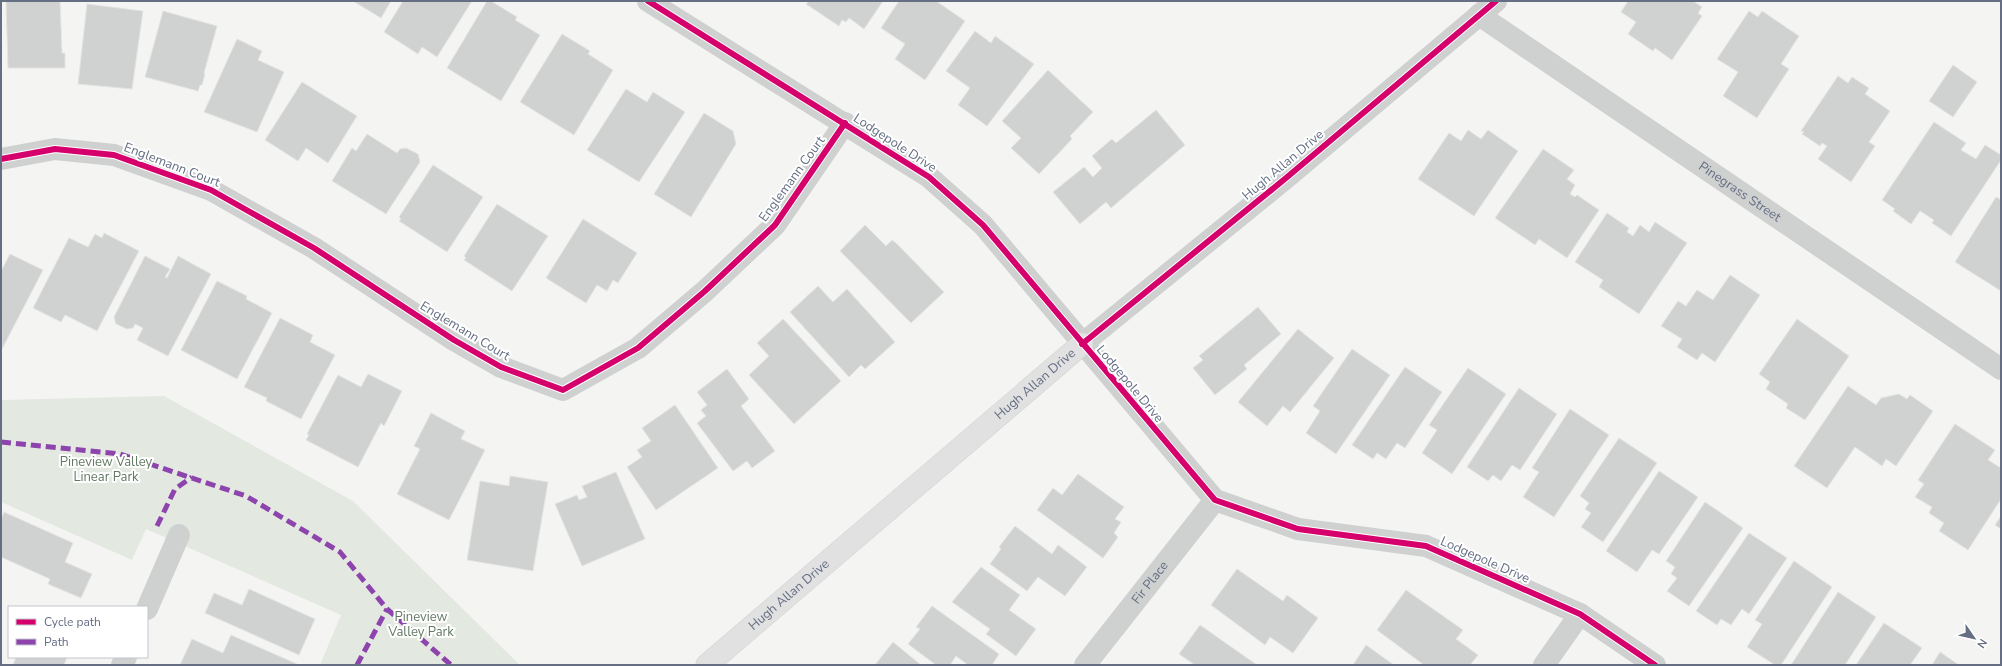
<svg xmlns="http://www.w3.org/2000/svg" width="2002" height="666" font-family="'Nunito Sans',sans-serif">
	<rect width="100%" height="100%" fill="#f4f5f3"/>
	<path fill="#e3e8e1" d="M164,396L353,501L520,665H320L341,615L146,529L132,560L1,502V400Z"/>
	<path fill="#d0d1d1" stroke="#e4e4e3" d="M6,1H60L62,53H65V68H8Z
		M353,1H391L381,18Z
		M403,1H472L437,57L422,47L418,54L384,32Z
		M487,1H491L517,17L515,20L540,35L501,101L447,68Z
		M809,1H883L864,29L849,18L846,22L842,20L839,26L806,4Z
		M899,1H936L965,21L925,80L895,59L905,44L881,28Z
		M1628,1H1693L1702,7L1698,13L1702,16L1672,60L1655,48L1653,51L1628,34L1636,22L1621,12Z
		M87,4L143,11L132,89L78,84Z
		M163,11L217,26L204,73L205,74L202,85H200L198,91L145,77Z
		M1749,11L1758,17L1762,11L1799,36L1781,64L1789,69L1757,118L1723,96L1738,72L1717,59Z
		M975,31L991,43L995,36L1034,64L987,126L958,105L970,88L946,71Z
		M562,34L590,51L588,54L613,70L574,135L520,102Z
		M237,39L262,51L258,60L284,72L257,132L204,112Z
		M1953,65L1977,82L1953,117L1929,101Z
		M1048,70L1093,112L1070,136L1072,139L1039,174L1011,148L1021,138L1002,121Z
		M1838,76L1848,83L1852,77L1869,88L1865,94L1890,111L1869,142L1875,146L1851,182L1818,159L1827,146L1822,143L1820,146L1802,134L1804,132L1801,131Z
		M302,82L357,116L328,163L306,148L298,161L265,140Z
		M626,89L647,102L653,92L685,112L639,182L587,150Z
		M1156,110L1185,145L1111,208L1106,202L1080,224L1053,192L1084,167L1093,177L1102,168L1092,156L1112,139L1116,143Z
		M704,113L733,131L736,144L691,217L654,194Z
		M1934,122L1966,143L1961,150L1976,159L1985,145L2001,155V160L1951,236L1932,223L1934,220L1920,211L1911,224L1893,211L1895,209L1882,200Z
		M1468,130L1481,139L1488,130L1518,151L1474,216L1418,179L1449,133L1461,141Z
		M367,134L397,153L400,149L406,148L418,154L420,162L386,214L332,181L352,148L356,151Z
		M1543,149L1574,170L1567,179L1575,185L1570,194L1575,197L1577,195L1599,210L1567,258L1539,239L1535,245L1495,218Z
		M433,165L483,197L447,252L399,221L401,219L399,217Z
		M1996,197L2001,200V291L1955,262Z
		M497,204L548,236L512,291L464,260L466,258L464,256Z
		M1607,213L1629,228L1627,232L1633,236L1640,225L1649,232L1655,222L1687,243L1639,314L1599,287L1603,280L1575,262Z
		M583,219L637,253L618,283L613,280L607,291L597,285L586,303L546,278Z
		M865,225L886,246L892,240L896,243L944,292L911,323L840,251Z
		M104,233L139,251L97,331L65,315L61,322L33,308L69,238L88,247L95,234L102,238Z
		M10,254L43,270L2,349L1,271Z
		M145,256L170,269L165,277L167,278L178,256L211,274L168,356L137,340L143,328L135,324L133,328L127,329L116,324L114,317Z
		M1730,275L1760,295L1715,362L1702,353L1697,360L1677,347L1682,339L1661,326L1678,301L1686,306L1697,290L1713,300Z
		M217,281L247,296L246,299L272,313L237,379L181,350Z
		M818,286L833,302L847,289L895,342L865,369L861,365L849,377L790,312Z
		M1258,307L1281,334L1244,365L1247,369L1215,395L1193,368L1203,360L1199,356Z
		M280,318L313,335L310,342L335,355L301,419L266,401L267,398L244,387Z
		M783,319L841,381L794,424L749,375L769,356L757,343Z
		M1797,319L1849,356L1805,420L1786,408L1788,404L1766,389L1770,382L1759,374Z
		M1298,329L1334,358L1290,412L1283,406L1267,426L1238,402Z
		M1352,349L1390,375L1336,454L1306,433L1320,411L1313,406Z
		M1405,367L1442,392L1405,448L1397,443L1386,459L1377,453L1373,459L1352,445Z
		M1468,368L1506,394L1452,474L1422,453L1437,430L1429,425Z
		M727,369L749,399L741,406L775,451L752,468L747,461L733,471L697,423L706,416L701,410L707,405L697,392Z
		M368,374L402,391L384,426L381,423L358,467L306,440L309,435L307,434L338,375L361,387Z
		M1848,386L1876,405L1881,398L1899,394L1907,399L1910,395L1933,411L1896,466L1886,459L1882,466L1855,447L1827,488L1794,466Z
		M1519,388L1557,414L1520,470L1512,465L1501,481L1493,475L1488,481L1467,467Z
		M675,405L718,468L656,510L627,467L642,457L637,450L651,441L642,428Z
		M1570,409L1609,435L1554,517L1523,497L1539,472L1532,468Z
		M431,413L465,431L461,439L485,450L449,520L397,494L420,449L414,446Z
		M1955,424L1995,450L1988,460L2001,468V499L1968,550L1939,531L1944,523L1929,513L1932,507L1915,497L1924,484L1918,480Z
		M1619,438L1657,463L1603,542L1581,527L1591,513L1585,509L1589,503L1580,496Z
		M1659,471L1698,497L1659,554L1652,550L1637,572L1606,551Z
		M616,472L645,539L582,566L555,504L577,495L579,500L587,497L582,486Z
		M1078,474L1124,507L1115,519L1121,522L1114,533L1118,537L1103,558L1037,510L1053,488L1062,495Z
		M510,476L548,482L533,571L467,560L480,481L509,486Z
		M1705,502L1743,528L1689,606L1667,591L1677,578L1671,574L1675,567L1666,561Z
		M4,512L73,543L65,562L92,574L81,598L48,584L50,579L1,557V519Z
		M2001,516V529L1995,525Z
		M1015,526L1052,554L1058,545L1087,567L1065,596L1038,577L1027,591L990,564L1001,549L999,547Z
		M1749,533L1787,558L1749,614L1742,609L1731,625L1721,619L1717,625L1696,611Z
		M1794,561L1832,587L1781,665H1775L1747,647L1762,624L1755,620Z
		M981,567L1020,595L1009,610L1036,629L1016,656L986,634L990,629L952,602Z
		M1237,569L1283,601L1287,595L1318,618L1293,653L1270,637L1265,645L1211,605Z
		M249,589L315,619L299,655L205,613L214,593L242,605Z
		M1406,590L1463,630L1456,639L1478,655L1470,665H1424L1377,630Z
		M1838,592L1876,617L1845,665H1791Z
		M932,606L999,654L992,665H968L956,656L950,665H936L908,644L920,629L916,627Z
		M1884,623L1922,648L1910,665H1856Z
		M1200,625L1257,665H1195L1179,654Z
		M231,635L297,664L296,665H180L192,639L223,653Z
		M893,642L921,665H875Z
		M1366,645L1394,665H1353Z
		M1940,652L1959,665H1932Z
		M16,657H67L64,665H13Z"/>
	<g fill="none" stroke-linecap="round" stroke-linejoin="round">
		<g stroke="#d1d2d3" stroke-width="23">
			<g id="secondary">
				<path id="s3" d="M707,665L1082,344"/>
			</g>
		</g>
		<g stroke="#cfd0d0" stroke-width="22">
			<path d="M648,1L929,177L983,225L1215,500L1298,529L1426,546L1580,614L1655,665"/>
			<path id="s1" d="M1479,15L2001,369"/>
			<path d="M1,159L55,149L114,155L211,190L314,248L454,340L501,367L563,390L638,348L705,291L775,225L845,123"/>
			<path d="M1082,344L1286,178L1496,1"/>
			<path d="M147,609L179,535"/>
			<path d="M122,665L126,657"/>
			<path id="s2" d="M1085,665L1215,500"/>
			<path d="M1544,665L1580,614"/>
		</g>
		<use href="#secondary" stroke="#e1e1e2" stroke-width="22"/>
		<path stroke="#8e44ad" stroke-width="5" stroke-dasharray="10 5" stroke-linecap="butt" d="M1,442L120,454L246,496L340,552L387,609L451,665
			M157,526L175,489L192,477
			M357,665L387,609"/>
		<g stroke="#fff" stroke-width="8">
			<path id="cycleway" d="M648,1L929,177L983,225L1215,500L1298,529L1426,546L1580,614L1655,665
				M1,159L55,149L114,155L211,190L314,248L454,340L501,367L563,390L638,348L705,291L775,225L845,123
				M1082,344L1286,178L1496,1"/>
		</g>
		<use href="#cycleway" stroke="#d6006c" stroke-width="6"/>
	</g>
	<g text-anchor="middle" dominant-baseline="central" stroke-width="4" stroke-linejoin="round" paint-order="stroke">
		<g font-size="13" fill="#656e83" stroke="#fff">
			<text transform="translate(895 143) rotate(33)">Lodgepole Drive</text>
			<text transform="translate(172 165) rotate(21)">Englemann Court</text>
			<text transform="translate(1283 165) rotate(-40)">Hugh Allan Drive</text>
			<text transform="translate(792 179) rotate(-54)">Englemann Court</text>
			<text stroke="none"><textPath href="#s1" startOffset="315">Pinegrass Street</textPath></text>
			<text transform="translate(465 331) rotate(31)">Englemann Court</text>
			<text stroke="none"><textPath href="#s3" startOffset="432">Hugh Allan Drive</textPath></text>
			<text transform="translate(1130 384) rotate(50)">Lodgepole Drive</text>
			<text transform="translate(1485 560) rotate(24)">Lodgepole Drive</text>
			<text stroke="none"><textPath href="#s2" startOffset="105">Fir Place</textPath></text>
			<text stroke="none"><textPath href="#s3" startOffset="108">Hugh Allan Drive</textPath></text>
		</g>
		<g font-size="13" fill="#647a65" stroke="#fff">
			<text x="106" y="462">Pineview Valley<tspan x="106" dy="15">Linear Park</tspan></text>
			<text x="421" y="617">Pineview<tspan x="421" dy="15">Valley Park</tspan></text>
		</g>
	</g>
	<rect width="2002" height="666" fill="none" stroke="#656e83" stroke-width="4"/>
	<rect x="8" y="606" width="140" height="52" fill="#ffffff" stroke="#c1c5cd"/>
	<rect x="16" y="619" width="20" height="6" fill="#d6006c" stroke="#c1c5cd"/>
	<text x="44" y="626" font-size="12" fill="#656e83">Cycle path</text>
	<rect x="16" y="639" width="20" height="6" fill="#8e44ad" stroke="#c1c5cd"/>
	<text x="44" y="646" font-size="12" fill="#656e83">Path</text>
	<g transform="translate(1974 638) rotate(124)" stroke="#ffffff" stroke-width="3" paint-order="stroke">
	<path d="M0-3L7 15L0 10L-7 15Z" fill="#656e83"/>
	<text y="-6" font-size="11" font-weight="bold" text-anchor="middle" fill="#656e83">N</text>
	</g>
</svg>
